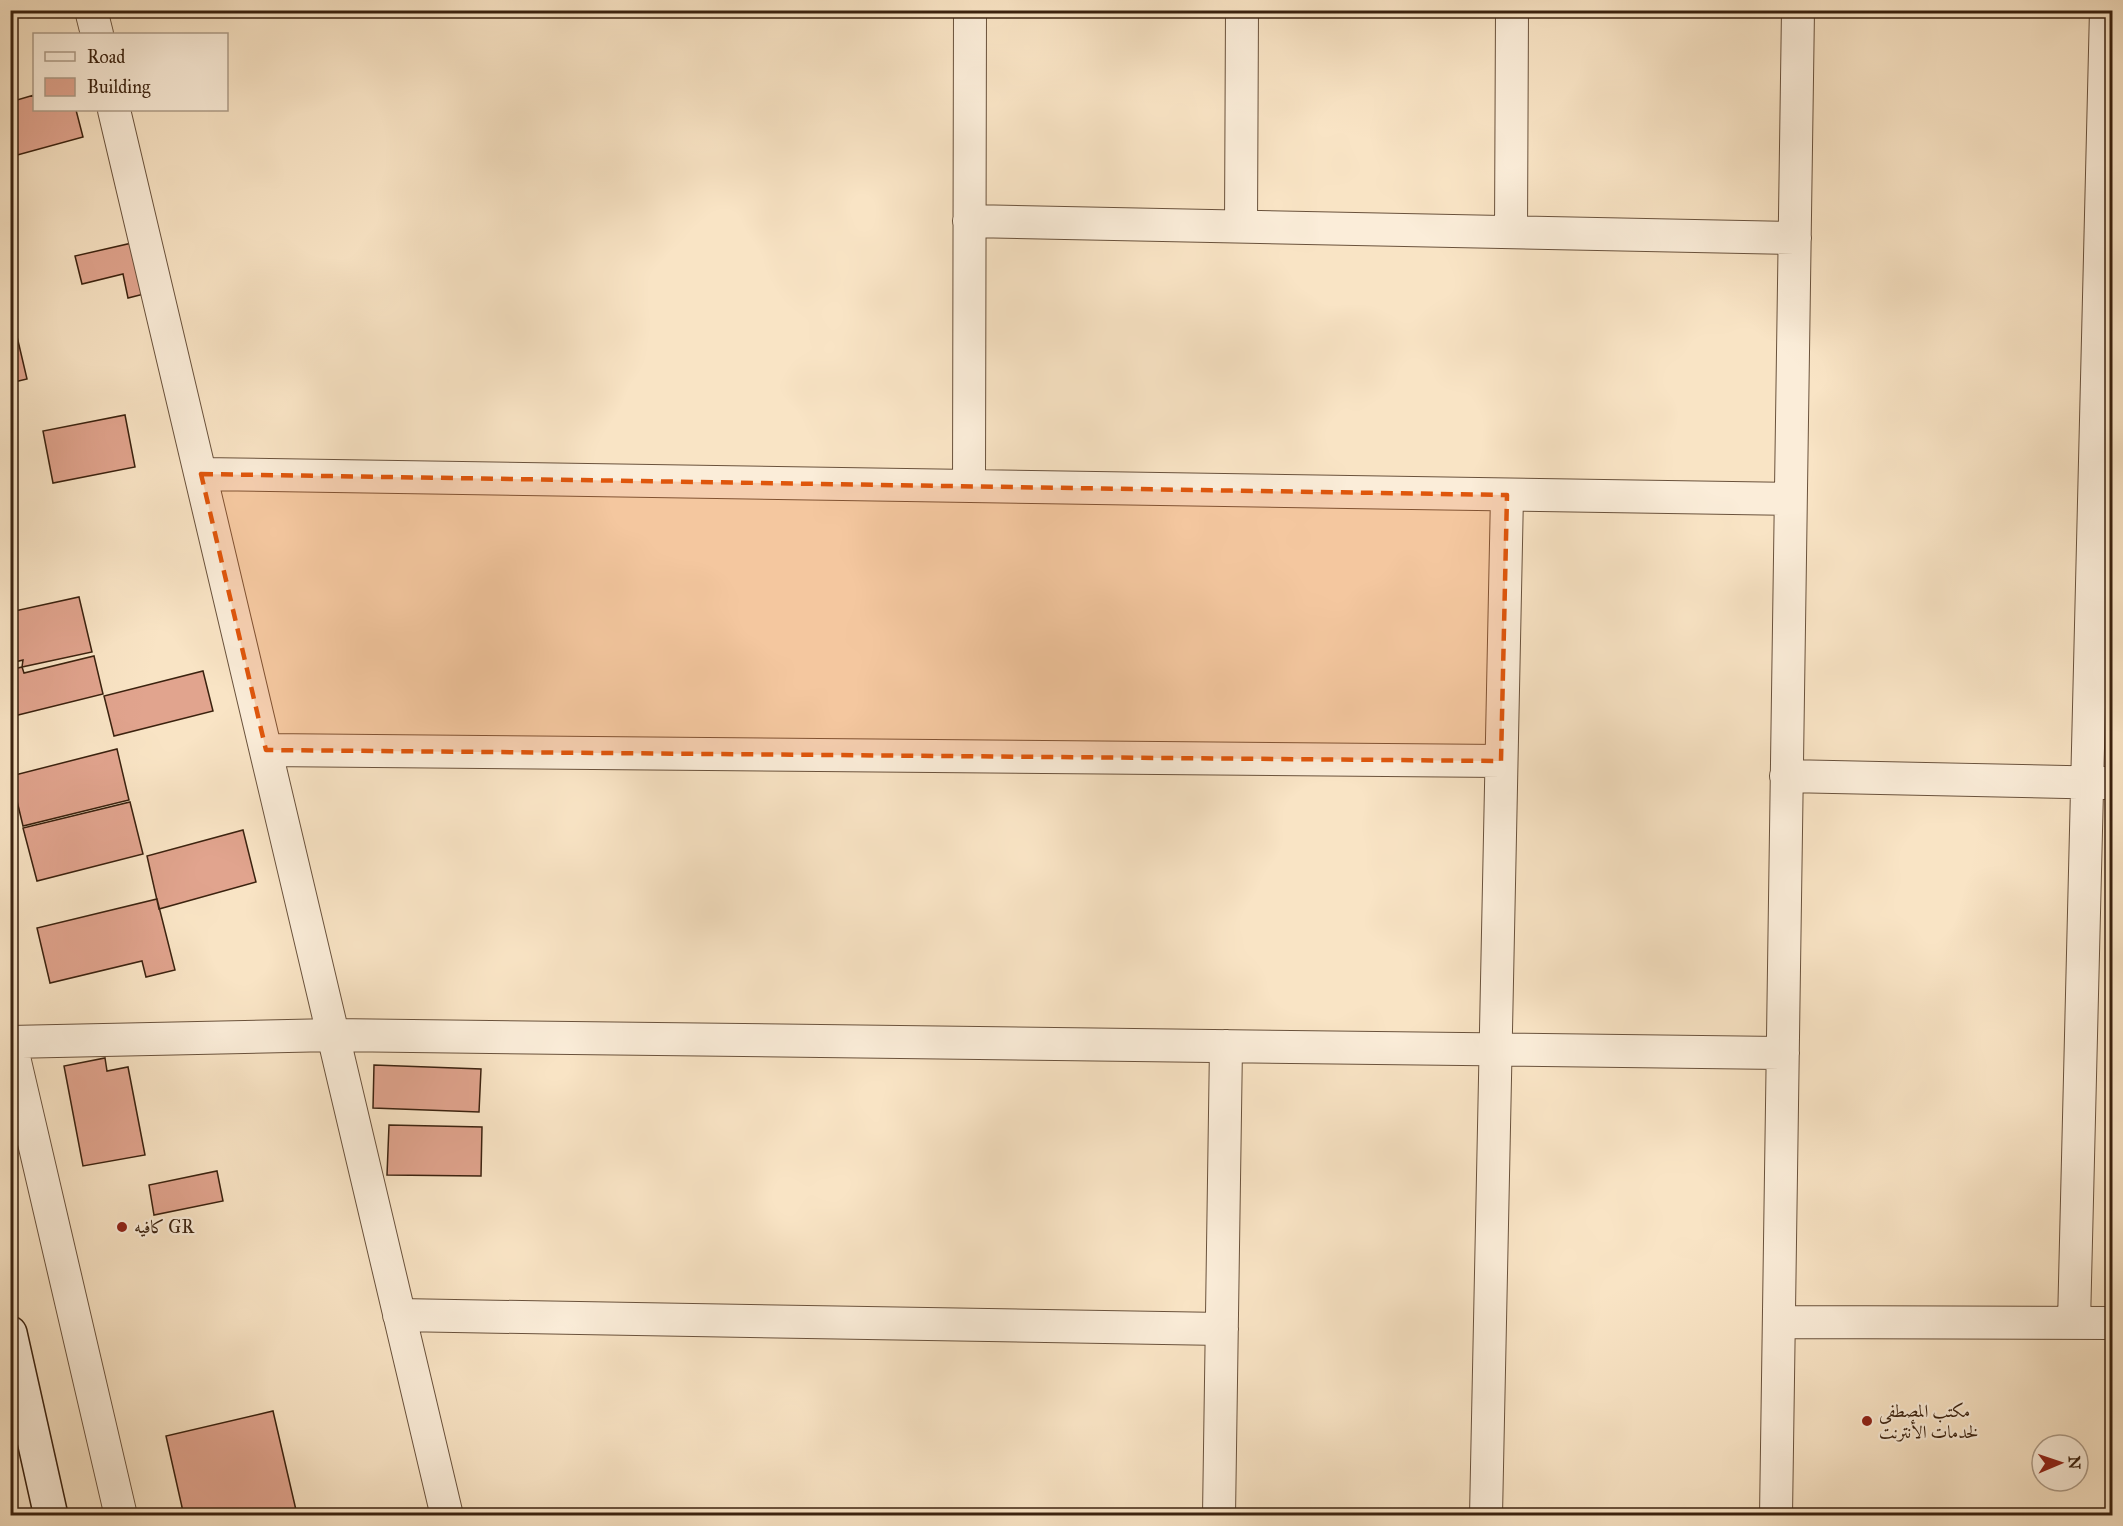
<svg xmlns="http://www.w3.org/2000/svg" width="2123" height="1526" font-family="'IM FELL Great Primer',Amiri,serif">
	<rect width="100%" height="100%" fill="#f9e4c5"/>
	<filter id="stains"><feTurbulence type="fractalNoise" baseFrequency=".00333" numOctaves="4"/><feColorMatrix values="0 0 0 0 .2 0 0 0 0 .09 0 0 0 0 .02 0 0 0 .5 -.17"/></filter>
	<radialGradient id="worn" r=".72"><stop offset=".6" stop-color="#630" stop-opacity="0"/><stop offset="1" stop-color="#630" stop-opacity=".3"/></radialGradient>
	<path fill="#e1a48e" stroke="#3b220f" stroke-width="1.5" d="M34,95V110H76L83,137L10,157V102Z
		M132,243L144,294L128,298L123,274L82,284L75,256Z
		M15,328L27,379L10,383V329Z
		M125,415L135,467L53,483L43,431Z
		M79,597L92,652L22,667L23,660L11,663L10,612Z
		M94,656L103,694L10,717V670L22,667L24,673Z
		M203,671L213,711L114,736L104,696Z
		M117,749L129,800L23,826L11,776Z
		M130,802L143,854L37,881L23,828Z
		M243,830L256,882L159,909L147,856Z
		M157,899L175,970L146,977L142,961L50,983L37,928Z
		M105,1058L107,1071L128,1067L145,1155L83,1166L64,1066Z
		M374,1065L481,1069L479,1112L373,1108Z
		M389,1125L482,1127L481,1176L387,1175Z
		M217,1171L223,1201L154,1215L149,1185Z
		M273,1411L296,1510L273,1516H184L166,1436Z"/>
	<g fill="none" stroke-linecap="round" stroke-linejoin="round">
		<g stroke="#6a523c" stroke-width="34">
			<path id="minor" d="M91,10L97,34
				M114,110L447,1516
				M969,221L1795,238
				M1241,226L1242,10
				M1511,232L1512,10
				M201,474L1790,499
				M969,486L970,10
				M266,750L1501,761
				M1786,776L2112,783
				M10,1040L121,1516
				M10,1042L333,1035L1783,1053
				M399,1315L1222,1329
				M1779,1322L2112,1323
				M2074,1323L2106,10
				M1219,1516L1226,1046
				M1486,1516L1507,495
				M1776,1516L1798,10"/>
		</g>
		<g stroke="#3b220f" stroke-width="36">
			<path id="secondary" d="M10,1333L51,1516"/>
		</g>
		<use href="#minor" stroke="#fbedd9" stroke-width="32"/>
		<use href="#secondary" stroke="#fbedd9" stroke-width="33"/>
	</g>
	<path fill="#df560c" fill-opacity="0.2" stroke="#df560c" stroke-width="4.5" stroke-dasharray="12 8" stroke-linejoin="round" d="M201,474L1507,495L1501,761L266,750Z"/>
	<g fill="#8f2418" stroke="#fbedd9" stroke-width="2">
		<circle cx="122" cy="1227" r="6"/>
		<circle cx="1867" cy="1421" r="6"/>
	</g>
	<g text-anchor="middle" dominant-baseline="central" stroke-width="4.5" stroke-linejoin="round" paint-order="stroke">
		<g font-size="18" fill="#3b220f" stroke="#fbedd9" text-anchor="start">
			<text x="134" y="1227">كافيه GR</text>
			<text x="1879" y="1411">مكتب المصطفى<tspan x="1879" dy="21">لخدمات الأنترنت</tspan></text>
		</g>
	</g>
	<rect width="2123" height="1526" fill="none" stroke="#f9e4c5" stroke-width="36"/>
	<rect x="12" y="12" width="2099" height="1502" fill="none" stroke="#3b220f" stroke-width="3"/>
	<rect x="18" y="18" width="2087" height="1490" fill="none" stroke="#3b220f" stroke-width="1.5"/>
	<rect x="33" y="33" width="195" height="78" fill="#fbedd9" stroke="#ae9c88" stroke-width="1.5"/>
	<rect x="45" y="52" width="30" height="9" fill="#fbedd9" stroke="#ae9c88" stroke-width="1.5"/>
	<text x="87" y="63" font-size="18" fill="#3b220f">Road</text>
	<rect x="45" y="78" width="30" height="18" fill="#e1a48e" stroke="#ae9c88" stroke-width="1.5"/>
	<text x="87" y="93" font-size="18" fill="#3b220f">Building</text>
	<g transform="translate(2060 1463) rotate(88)"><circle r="28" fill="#fbedd9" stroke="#ae9c88" stroke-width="1.5"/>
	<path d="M0-4.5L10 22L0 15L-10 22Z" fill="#8f2418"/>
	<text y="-9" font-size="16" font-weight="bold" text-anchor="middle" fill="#3b220f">N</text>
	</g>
	<rect width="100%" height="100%" filter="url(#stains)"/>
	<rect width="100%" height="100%" fill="url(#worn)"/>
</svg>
